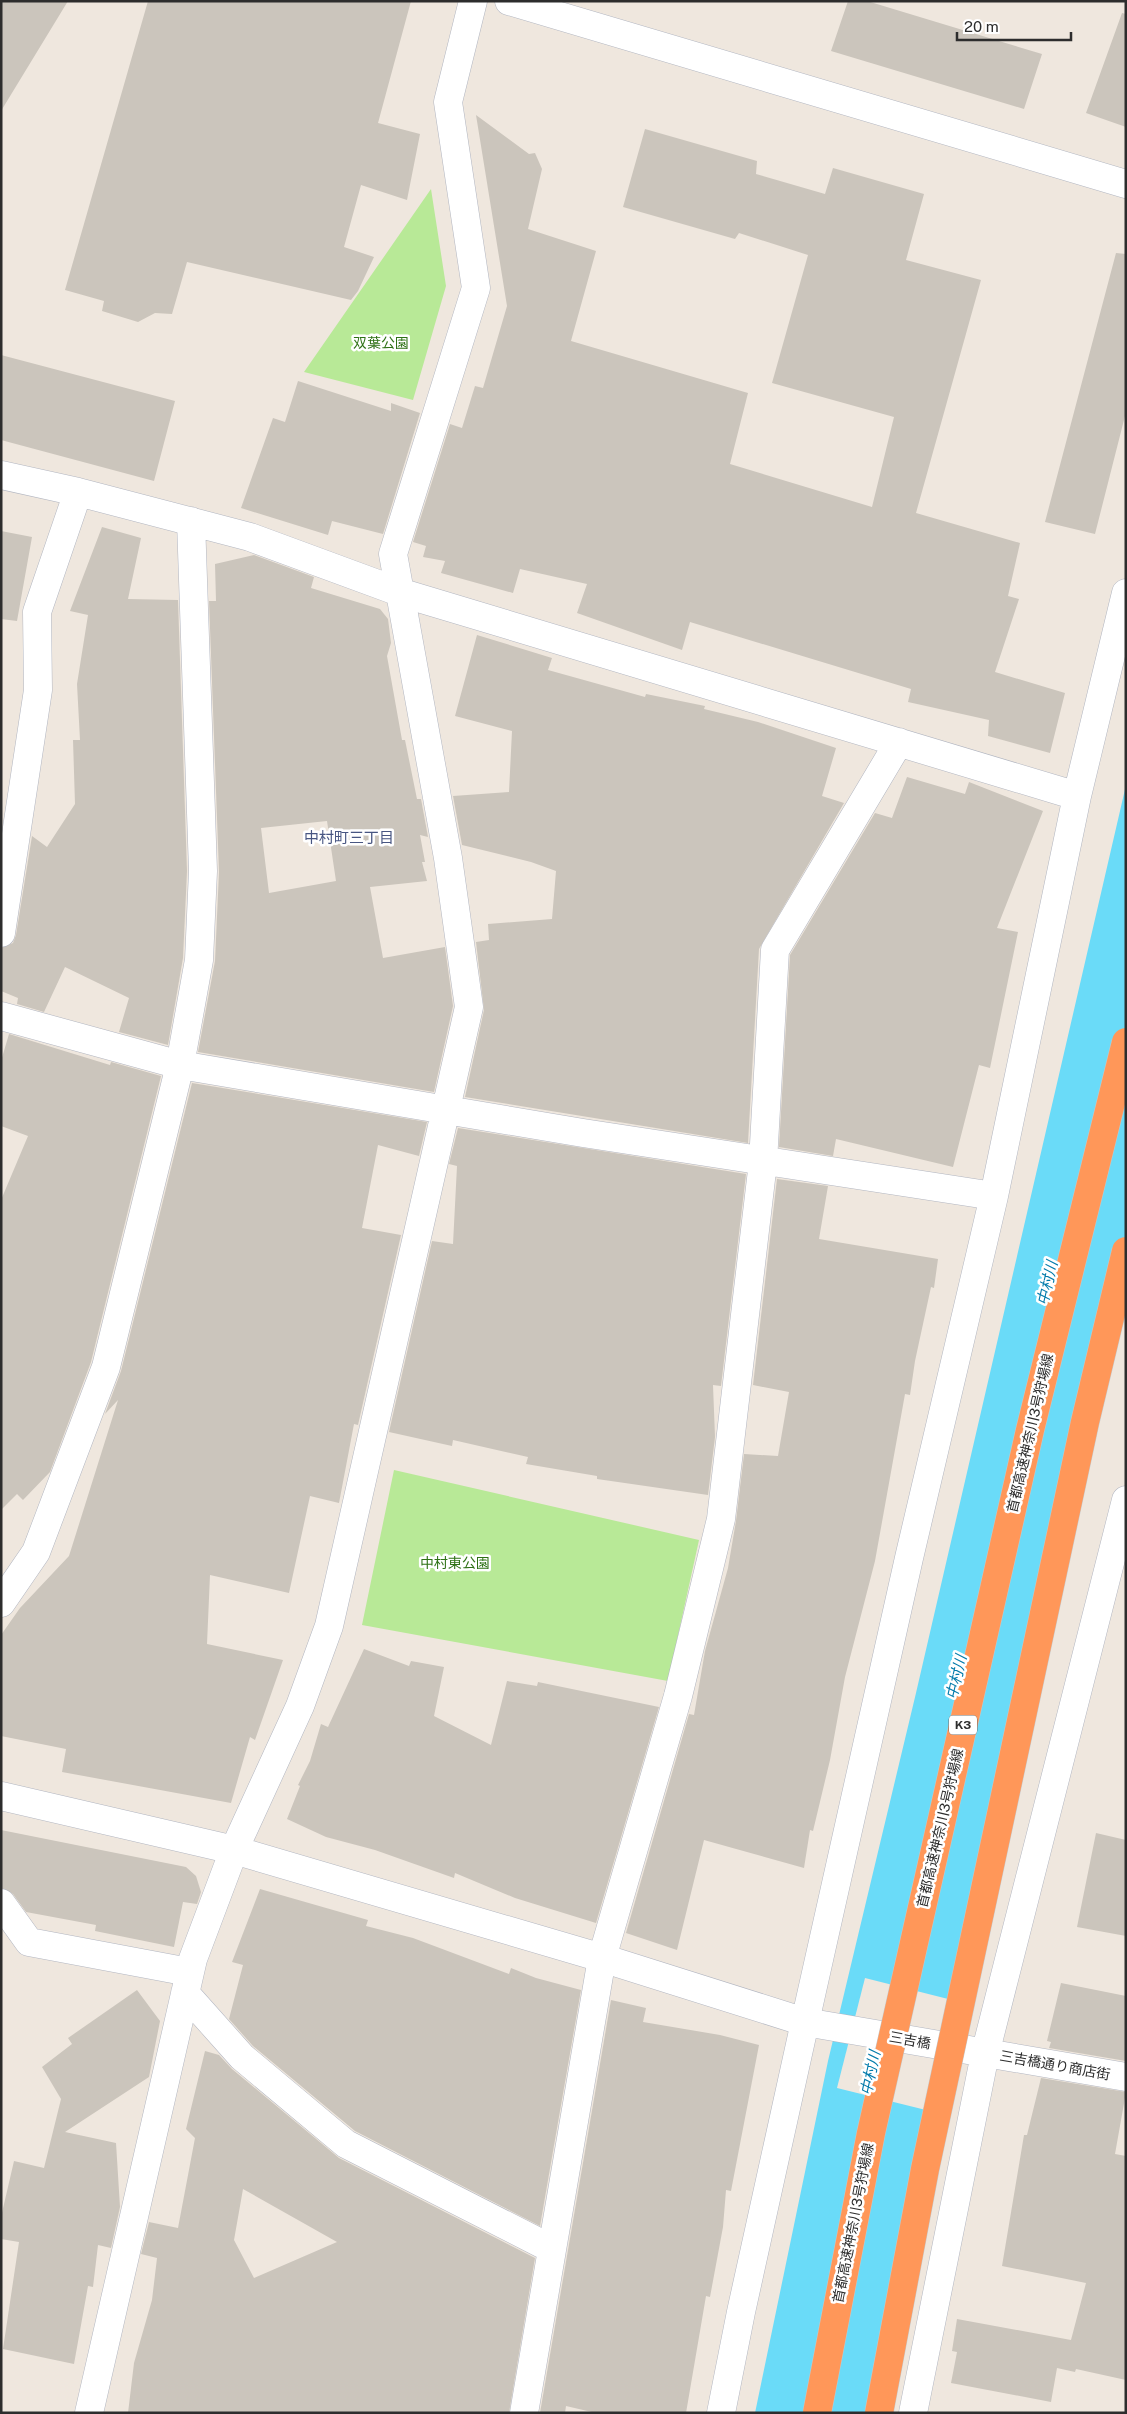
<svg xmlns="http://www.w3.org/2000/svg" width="1127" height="2414" font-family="'Public Sans','Noto Sans JP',sans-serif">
	<rect width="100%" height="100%" fill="#efe7de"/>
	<path fill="#b8e997" d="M431,189L446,286L413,400L304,372Z
		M394,1470L699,1540L668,1681L362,1625Z"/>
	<path fill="#6adbf8" d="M1126,785V1303L1044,1601L878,2413H755L828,2061L916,1693Z"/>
	<path fill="#efe7de" d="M865,1978L960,2002L938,2113L837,2088Z"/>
	<path fill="#cbc5bc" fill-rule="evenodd" d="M1,1H68L1,111Z
		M148,1H411L378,123L420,134L407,200L361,185L344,247L374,257L358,291L351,300L187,262L172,314L155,313L138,322L102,311L104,301L65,290Z
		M848,1H867L1042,54L1024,109L831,51Z
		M1122,13L1126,14V127L1086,113Z
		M476,115L529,154L535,153L542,169L528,229L596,251L571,341L748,393L730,464L872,507L894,417L772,383L808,255L739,233L735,239L623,207L645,129L757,161L756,174L825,194L833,168L924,194L906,260L981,280L916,513L1020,543L1008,596L1019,599L995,672L1065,693L1050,753L988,736L989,720L908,702L911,689L690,622L682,650L577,613L587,584L520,569L513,593L441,573L445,561L423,557L426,546L413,542L450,424L462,428L475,386L483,388L507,306Z
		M1116,253L1126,254V412L1095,534L1045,522Z
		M1,355L175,401L154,481L1,440Z
		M298,381L391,411V403L420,413L383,534L332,521L328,535L241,508L273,418L285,422Z
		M102,527L141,538L128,599L178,600L187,871L183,958L168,1045L119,1032L129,998L65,967L44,1012L17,1004L18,998L1,991V948L13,943L16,935L32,836L47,847L75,804L73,740H80L77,684L88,615L70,611Z
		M1,531L32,537L17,621L1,619Z
		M254,555L314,577L311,588L380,609L388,619L391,643L387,656L402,740H405L417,799H421L428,837L420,835L425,862H422L427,881L370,887L383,958L445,947L453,1006L434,1092L198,1052L215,961L219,872L209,601H216L215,564ZM327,821L336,881L269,893L261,828Z
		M477,635L552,658L548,670L645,697L646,694L705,706L704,709L758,722L836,748L822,796L844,803L759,949L748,1143L465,1097L484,1010L476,942L489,940L488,924L552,919L556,871L531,862L462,845L453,796L509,792L512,731L455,716Z
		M907,777L965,794L969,782L1043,811L997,928L1018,932L990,1068L979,1065L953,1167L836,1139L833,1156L779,1147L790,955L875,813L892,818Z
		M9,1034L110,1065L111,1062L161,1076L91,1362L50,1472L23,1500L17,1494L1,1510V1200L28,1136L1,1126V1061Z
		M192,1083L427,1122L419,1156L378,1145L362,1228L401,1235L358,1425L354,1424L339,1503L310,1496L289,1593L210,1575L207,1644L283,1660L255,1740L250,1737L231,1803L62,1772L66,1749L1,1736V1635L20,1608L69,1556L118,1400L105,1414L121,1371Z
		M458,1128L746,1174L721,1386L713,1385L715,1437L708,1495L597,1479V1476L526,1464L528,1457L453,1440L452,1446L389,1432L432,1241L453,1244L457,1166L449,1164Z
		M777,1179L828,1186L819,1239L938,1259L934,1288L931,1287L915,1361L910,1395L905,1394L875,1561L845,1677L830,1760L813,1831L810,1830L804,1868L704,1840L677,1950L626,1933L689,1714L694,1715L705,1651L728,1568L736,1521L744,1454L778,1456L789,1392L753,1385Z
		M364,1649L409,1666L411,1661L444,1667L434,1716L491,1745L507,1681L537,1686L538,1682L659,1707L596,1923L515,1898L455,1873L454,1878L375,1850L326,1837L287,1819L300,1786L298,1785L310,1761L321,1724L328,1727Z
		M1,1830L186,1867L196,1876L201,1892L197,1904L183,1902L174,1947L95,1931L96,1925L26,1912L13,1894L1,1888Z
		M1096,1833L1126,1840V1936L1077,1927Z
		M260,1889L368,1920L366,1926L413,1938L509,1974L511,1968L536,1978L581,1990L540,2226L355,2131L253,2046L229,2019L243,1965L232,1962Z
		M1061,1983L1126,1996V2061L1049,2048L1051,2042L1047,2041Z
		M137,1990L160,2021L149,2077L65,2132L116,2143L120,2207L111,2248L98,2245L93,2287L88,2286L74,2364L3,2349L19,2242L1,2239V2217L14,2161L44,2168L61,2099L42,2067L72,2044L68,2038Z
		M611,2000L646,2008L643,2022L720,2035L759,2045L731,2191L726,2190L723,2227L710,2297L706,2296L686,2413H596L566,2406L565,2413H540Z
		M205,2051L219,2055L232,2069L339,2158L535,2258L509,2413H128L134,2363L152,2300L157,2258L141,2254L149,2222L178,2228L195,2138L186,2129ZM243,2189L337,2242L254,2278L234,2240Z
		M1041,2078L1126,2092L1115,2154L1126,2156V2380L1076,2369L1075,2372L1057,2368L1051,2402L951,2383L957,2352L952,2351L957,2319L1071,2340L1086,2283L1002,2266L1024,2135H1027Z"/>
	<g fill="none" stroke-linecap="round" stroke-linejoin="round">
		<g stroke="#b2b6c1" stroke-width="29">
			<path id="minor" d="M509,1L1126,184
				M1,475L78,492L250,537L402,593L1077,796
				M1,933L38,690L37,612L78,492
				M1,1016L180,1065L583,1133L994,1196
				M1,1603L36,1552L106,1367L180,1065L199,960L203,871L191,521
				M1,1796L234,1850L602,1958L805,2022L1126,2077
				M1,1903L29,1942L189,1972
				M185,1993L242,2057L346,2144L552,2249
				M89,2413L193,1959L234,1850L300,1706L329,1626L469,1007L448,858L393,554L476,288L448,102L473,1
				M524,2413L602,1958L678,1696L721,1519L763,1162L775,950L899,742
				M721,2413L741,2312L805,2022L909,1558L994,1196L1077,796L1126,593
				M913,2413L985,2054L1126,1500"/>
		</g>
		<use href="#minor" stroke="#fff" stroke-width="28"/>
		<g stroke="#c8c8c8" stroke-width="29" stroke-linecap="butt">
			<path id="highway-bridge" d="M817,2413L871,2133L1030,1430L1126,1042
				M879,2413L925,2169L1085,1422L1126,1251"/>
		</g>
		<use href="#highway-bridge" stroke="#ff9759" stroke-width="28"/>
	</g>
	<g text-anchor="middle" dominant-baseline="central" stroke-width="5" stroke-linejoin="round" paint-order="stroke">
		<rect fill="#fff" stroke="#6c6c6c" stroke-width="1" x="949" y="1715.5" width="28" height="19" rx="4"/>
		<g font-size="12" font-weight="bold" fill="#2d2d2d">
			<text x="963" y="1725">K3</text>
		</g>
		<g font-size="14" fill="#2e7115" stroke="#fff">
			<text x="381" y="343">双葉公園</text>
			<text x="455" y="1563">中村東公園</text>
		</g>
		<g font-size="14" fill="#2d2d2d" stroke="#fff">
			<text transform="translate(1030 1433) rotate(-77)">首都高速神奈川3号狩場線</text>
			<text transform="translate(940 1828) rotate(-77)">首都高速神奈川3号狩場線</text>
			<text transform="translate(910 2040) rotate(10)">三吉橋</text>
			<text transform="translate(1055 2065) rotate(10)">三吉橋通り商店街</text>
			<text transform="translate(853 2223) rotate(-79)">首都高速神奈川3号狩場線</text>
		</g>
		<g font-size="15" fill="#485682" stroke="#fff">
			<text x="349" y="837">中村町三丁目</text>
		</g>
		<g font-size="15" font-style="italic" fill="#037bab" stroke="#fff">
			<text transform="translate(1047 1283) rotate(-77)">中村川</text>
			<text transform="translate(956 1677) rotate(-77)">中村川</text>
			<text transform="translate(870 2073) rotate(-78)">中村川</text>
		</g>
	</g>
	<rect width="1127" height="2414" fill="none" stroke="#2d2d2d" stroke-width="5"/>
	<path d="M957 32v8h114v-8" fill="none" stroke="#2d2d2d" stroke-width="2.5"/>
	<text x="964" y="32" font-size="15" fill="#2d2d2d" stroke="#ffffff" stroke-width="4" paint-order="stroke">20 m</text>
</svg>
